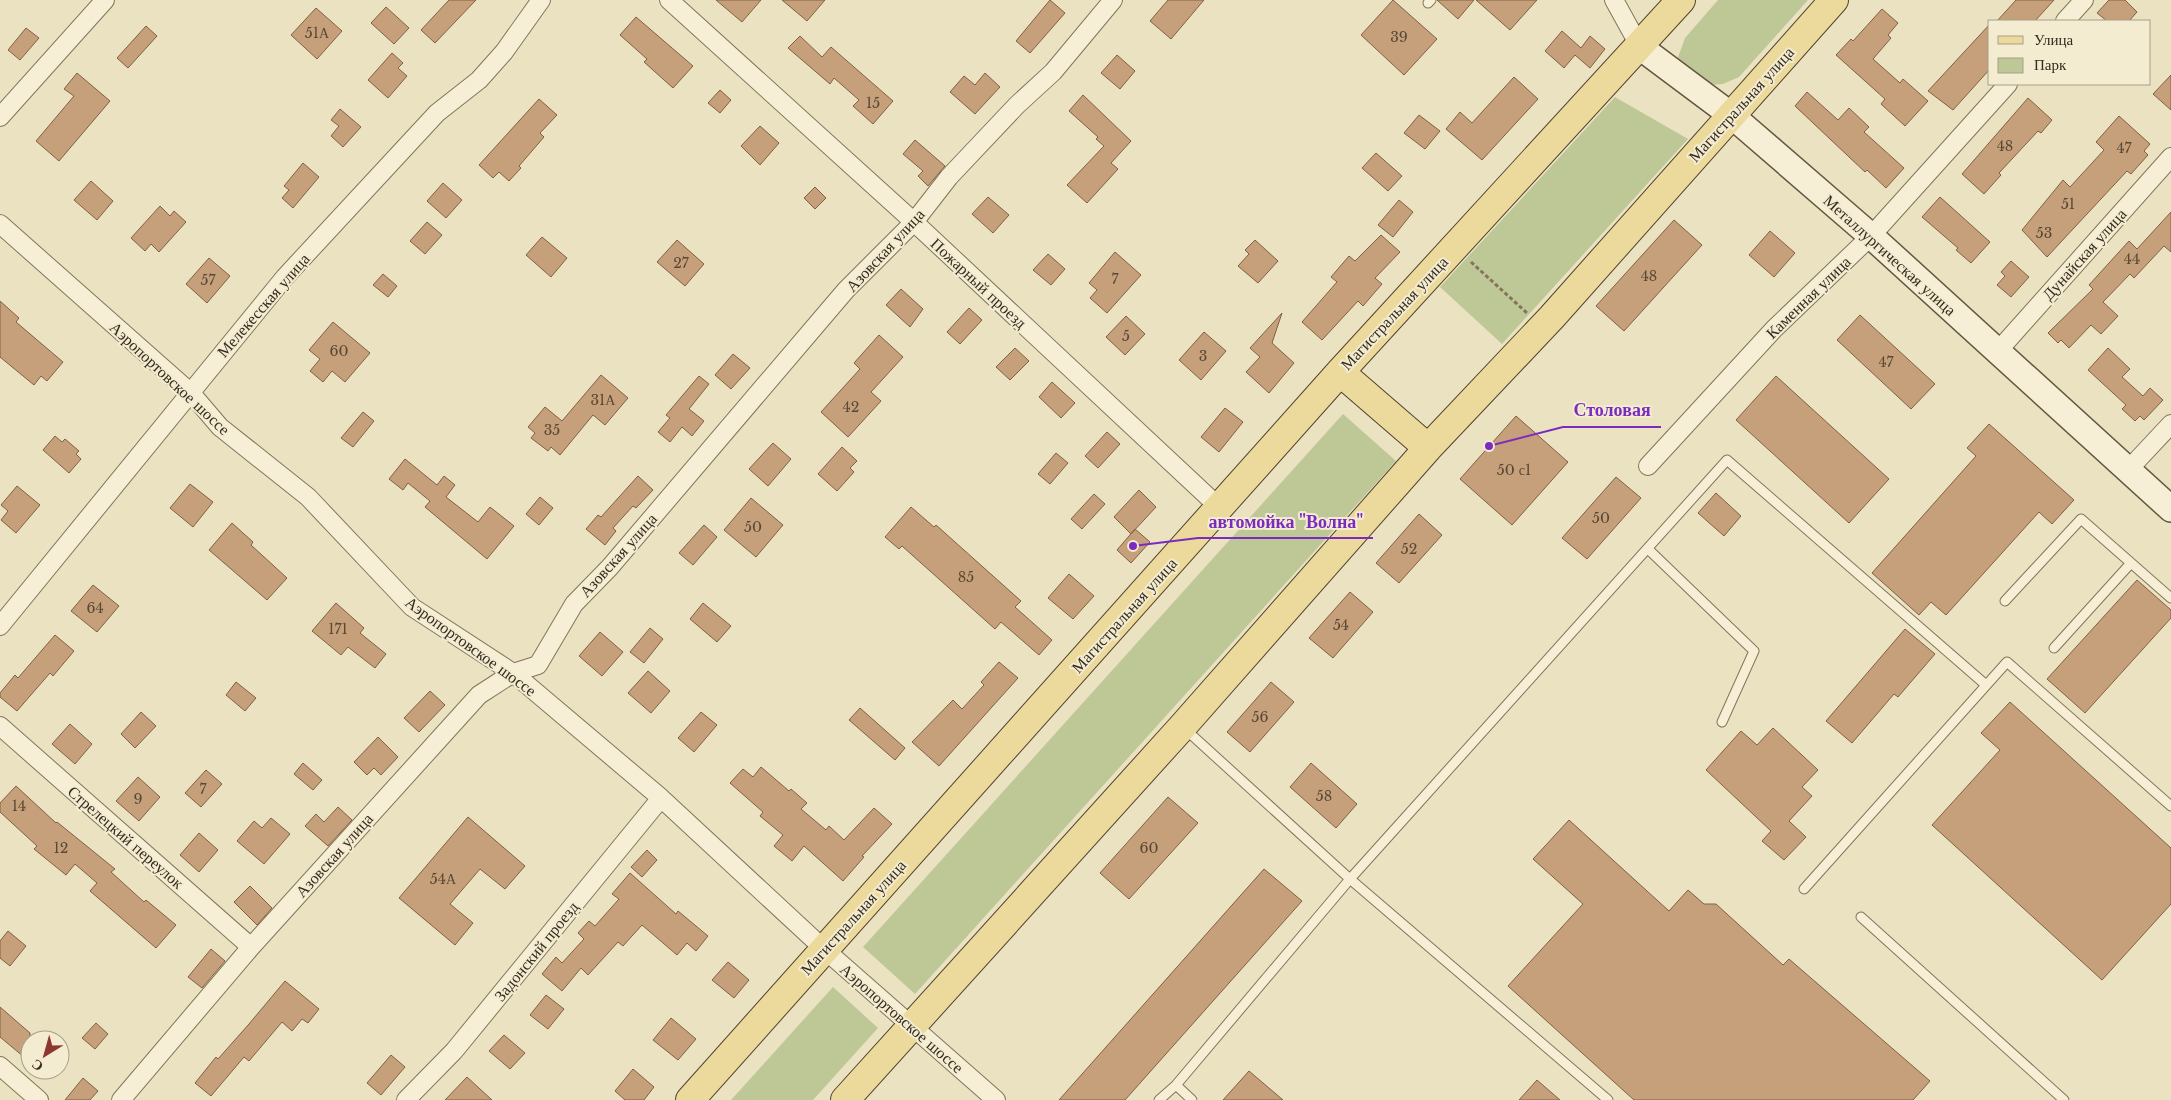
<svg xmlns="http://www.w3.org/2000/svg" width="2171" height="1100" font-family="'Libre Baskerville',serif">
	<rect width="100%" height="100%" fill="#ebe2c2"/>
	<path fill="#bec897" d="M1718,0H1808L1739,77L1723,84L1706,85L1677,60L1685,38Z
		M1615,97L1688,139L1502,344L1440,287Z
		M1343,414L1396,461L915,994L863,947Z
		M833,987L878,1028L813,1100H731Z"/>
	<path fill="#c6a07a" stroke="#816042" d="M449,0H476L435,43L421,30Z
		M716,0H761L742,22Z
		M782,0H825L807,21Z
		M1050,0L1065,13L1030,53L1016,41Z
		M1168,0H1204L1171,39L1150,21Z
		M1393,0L1437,39L1404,75L1361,35Z
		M1437,0H1474L1458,19Z
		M1476,0H1537L1510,30Z
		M2016,0H2054L2035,21H1997Z
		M2109,0H2125L2137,12L2129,21H2107L2097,13Z
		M386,7L409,28L394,44L371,23Z
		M316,8L342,31L317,59L291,35Z
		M1882,9L1898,23L1888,35L1891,38L1873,59L1900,83L1903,79L1928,101L1905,126L1881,104L1885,99L1836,55L1851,39L1853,41Z
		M636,17L693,66L673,88L644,62L647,59L620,35Z
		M1990,24V69L1953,110L1928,91Z
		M146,26L157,36L128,68L117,58Z
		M26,28L39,38L20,60L8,50Z
		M1562,31L1581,48L1590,36L1605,49L1590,68L1575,55L1564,68L1545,51Z
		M800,36L822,57L831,47L893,101L873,124L853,106L859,100L834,78L830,84L788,48Z
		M392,53L403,63L398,68L407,76L388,98L368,80Z
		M1117,55L1135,71L1120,89L1101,73Z
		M77,73L110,101L59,161L36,141L74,96L64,89Z
		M985,73L1000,87L975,114L950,92L964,76L975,85Z
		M2171,75V110L2153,94Z
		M1514,77L1538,99L1482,160L1446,129L1460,112L1472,123Z
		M720,90L731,100L720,113L708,103Z
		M1807,92L1838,120L1849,108L1869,127L1864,132L1904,168L1886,188L1867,170L1865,172L1795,106Z
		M1083,95L1131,141L1111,163L1118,169L1087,203L1067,185L1104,146L1096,139L1098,137L1069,111Z
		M2028,98L2052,120L2041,133L2038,131L1999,173L2001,175L1984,194L1962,174Z
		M539,99L557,115L540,133L544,137L519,166L521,168L509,181L499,172L493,178L479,165Z
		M340,109L361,127L343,147L331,136L339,126L331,120Z
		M1419,115L1440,131L1425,149L1404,133Z
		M2119,116L2150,144L2144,151L2148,155L2131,174L2127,171L2047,257L2022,230L2063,180L2070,187L2104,150L2096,142Z
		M760,126L779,143L760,165L741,146Z
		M915,140L945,166L928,186L918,176L923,171L903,154Z
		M1376,153L1402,176L1388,191L1362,168Z
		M303,163L319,177L293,208L282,198L289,190L284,186Z
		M91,181L113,201L97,220L74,200Z
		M443,183L462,200L446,218L427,201Z
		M815,187L826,198L815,209L804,198Z
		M988,197L1009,215L993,233L972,214Z
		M1940,197L1990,242L1971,263L1956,250L1958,248L1922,217Z
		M1399,200L1413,212L1393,237L1378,225Z
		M160,206L170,216L174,211L186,222L159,252L151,244L145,251L131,238Z
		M2171,212V252L2164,246L2134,278L2130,274L2103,302L2118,316L2101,334L2091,325L2069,348L2061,340L2058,343L2048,333L2093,289L2089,285L2129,241L2137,249Z
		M1674,220L1702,245L1624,331L1596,306Z
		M427,222L442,235L425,254L410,241Z
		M1770,231L1795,253L1774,277L1749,255Z
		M1381,235L1400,252L1375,278L1382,284L1363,306L1358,301L1322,340L1302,322L1337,282L1331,277L1349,256L1355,261Z
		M542,237L567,258L551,277L526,255Z
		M677,240L704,264L685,286L657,262Z
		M1255,240L1278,261L1258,283L1238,266L1249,254L1245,250Z
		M1115,252L1141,275L1107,313L1090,298L1097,290L1089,283Z
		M1048,254L1065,269L1051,285L1033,270Z
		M209,258L230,276L207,303L186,284Z
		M2011,261L2029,277L2011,297L1997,285L2005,276L2001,272Z
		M383,274L397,286L388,297L373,285Z
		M901,289L923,309L910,327L886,305Z
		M0,301L19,318L16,322L63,362L47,381L41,376L34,385L0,357Z
		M969,308L982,320L960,344L947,332Z
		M1282,313L1272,343L1294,363L1269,393L1246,372L1260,357L1250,348Z
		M1860,315L1935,384L1911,409L1837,340Z
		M1126,316L1145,334L1125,355L1106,337Z
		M333,322L370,353L345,382L332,371L323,382L310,371L320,359L309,350Z
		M1204,332L1226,351L1201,380L1179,360Z
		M879,335L903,357L871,392L881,401L848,437L821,412L860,369L854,363Z
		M1015,348L1029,361L1010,380L996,367Z
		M2108,348L2130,369L2122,377L2143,396L2150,388L2163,400L2144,420L2140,416L2135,421L2122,409L2126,405L2088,370Z
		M733,354L750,368L731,389L715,375Z
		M601,375L628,398L605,425L593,415L560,455L551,447L548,451L531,438L535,433L528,427L545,407L562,421Z
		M699,376L709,384L689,409L704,421L692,436L682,427L670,442L658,432L670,418L666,415Z
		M1776,376L1889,479L1849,523L1736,420Z
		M1052,382L1075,403L1061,418L1039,397Z
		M1225,408L1243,422L1219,452L1201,437Z
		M363,412L374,421L353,447L341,438Z
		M1516,416L1568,462L1512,525L1460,479Z
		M1989,424L2074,500L2052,524L2039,512L1946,615L1931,602L1919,615L1872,573L1976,456L1967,448Z
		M1107,432L1120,444L1098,468L1085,456Z
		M55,436L62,442L65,439L79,451L76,454L81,459L69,473L43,450Z
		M773,443L791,459L768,486L749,469Z
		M842,447L857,461L850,468L854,472L837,491L818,474Z
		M1056,453L1068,463L1050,484L1038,474Z
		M405,459L437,485L444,476L455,485L446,497L478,522L490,507L514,526L487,559L425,507L430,501L408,483L403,490L389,479Z
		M638,476L653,490L636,508L633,506L613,528L616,531L605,545L586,529L598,515L601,517Z
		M1616,477L1641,498L1587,559L1562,538Z
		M190,484L213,502L193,527L170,508Z
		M17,486L40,505L16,533L1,520L8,511L1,505Z
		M1139,490L1156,507L1131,534L1114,517Z
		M1716,493L1741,516L1724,536L1698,513Z
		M1094,494L1105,504L1082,529L1071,519Z
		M540,497L553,508L539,525L526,514Z
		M751,498L783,525L756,557L724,530Z
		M911,507L934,527L936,525L1021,601L1015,607L1052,640L1039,655L1001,622L995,629L902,546L899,549L885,537Z
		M1419,514L1442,535L1399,583L1376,563Z
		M232,523L253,542L251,545L287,578L267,600L209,550Z
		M704,525L717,537L693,565L679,553Z
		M1135,529L1150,542L1131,563L1117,550Z
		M1069,574L1094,596L1073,619L1048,598Z
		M2137,580L2171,610V618L2085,713L2047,679Z
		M93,585L119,606L97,632L71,611Z
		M1350,592L1373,612L1333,658L1309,638Z
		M336,603L364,628L360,633L386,654L375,668L348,647L341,655L312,631Z
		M703,603L731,626L717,642L690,619Z
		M650,628L663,639L644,663L630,652Z
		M1905,629L1935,654L1898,697L1894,694L1852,743L1826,721Z
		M600,632L623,652L602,676L579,656Z
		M55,635L74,651L53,676L50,673L17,711L0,697V693L15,675L18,678Z
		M999,662L1018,678L939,766L912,742L953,700L962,709L984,685L981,682Z
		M648,671L670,691L651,713L628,693Z
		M236,682L256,698L245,711L226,695Z
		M1271,682L1294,702L1250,752L1227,732Z
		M430,691L445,705L419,732L404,718Z
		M2010,702L2171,848V904L2102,980L1932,825L2000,750L1981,733Z
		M860,708L905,748L895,760L849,720Z
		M141,712L156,726L135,748L121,734Z
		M701,712L717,725L694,752L678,738Z
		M70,724L92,744L75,764L52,744Z
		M1773,728L1818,770L1802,787L1812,796L1789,821L1806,837L1784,860L1762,841L1771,831L1706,770L1741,731L1757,745Z
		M378,737L398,757L381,775L374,768L367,775L354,762Z
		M303,763L322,780L313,790L294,774Z
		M1311,763L1357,804L1336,828L1290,787Z
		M761,767L789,791L791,789L807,803L801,809L826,830L829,826L844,840L874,808L892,824L862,856L864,857L843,881L804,846L792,861L774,846L783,835L760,816L763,812L730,783L743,769L753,777Z
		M206,770L222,784L201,807L185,793Z
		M138,777L160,797L139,821L116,801Z
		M16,786L56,823L57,822L115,869L111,872L144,902L146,900L176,925L156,948L90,891L97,883L75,864L66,875L34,849L37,846L0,812V803Z
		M1168,797L1198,823L1129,899L1100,873Z
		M338,807L352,820L328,846L305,826L316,814L324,822Z
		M468,817L525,866L505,889L480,869L450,904L473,923L455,945L399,898Z
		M271,818L290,834L264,864L237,841L254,821L262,828Z
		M1569,820L1669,911L1688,890L1704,904H1716L1783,965L1789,959L1930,1081L1913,1100H1634L1508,986L1583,904L1533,859Z
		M199,833L218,850L199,872L180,855Z
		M647,850L657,860L642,877L631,867Z
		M1264,869L1302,901L1125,1100H1059Z
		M630,873L676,914L678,911L708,936L696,951L687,943L677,955L642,925L623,946L618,942L588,975L581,968L562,991L542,974L556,957L562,963L584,939L578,933L589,921L595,926L619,899L612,894Z
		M250,886L272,908L257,925L234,902Z
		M8,931L26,946L10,966L0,958V941Z
		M211,949L225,961L202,988L188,977Z
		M728,962L749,980L734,998L712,980Z
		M285,981L319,1009L308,1023L302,1019L292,1031L282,1022L249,1061L244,1057L211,1096L195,1083L216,1057L218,1059L249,1024Z
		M546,995L564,1009L548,1029L530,1015Z
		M0,1007L30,1033V1062L0,1037Z
		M671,1018L696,1039L678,1060L653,1040Z
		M96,1023L108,1034L95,1049L82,1038Z
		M504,1035L525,1053L510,1069L489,1051Z
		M391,1055L405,1067L381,1095L367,1083Z
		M633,1069L654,1087L644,1100H625L615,1091Z
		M1249,1071L1283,1100H1223Z
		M467,1077L492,1100H445Z
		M83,1078L98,1091L90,1100H65Z
		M1537,1080L1560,1100H1519Z"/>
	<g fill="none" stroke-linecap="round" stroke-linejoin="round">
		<g stroke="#83745b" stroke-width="11">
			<path id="lane" d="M1428,3L1431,0
				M1648,549L1754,651L1722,722
				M2005,601L2081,519L2171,598
				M2054,648L2131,563
				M1184,728L1350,879L1727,460L1986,685
				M1804,889L2007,662L2171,806
				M1861,917L2064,1100
				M1176,1085L1192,1100
				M1159,1100L1176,1085L1350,879L1608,1100"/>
		</g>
		<g stroke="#83745b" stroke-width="20">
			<path id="street" d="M669,0L914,222L1220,508
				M1614,0L1640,47
				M2065,21L2084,0
				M0,117L105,0
				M0,224L191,393L220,427L308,497L412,607L513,673L661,798L824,949L996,1100
				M1997,352L2171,157
				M1648,466L1774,329L1871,236L2008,84
				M2128,470L2171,424
				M0,626L285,277L437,113L479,80L504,52L541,0
				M0,726L251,947
				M0,1066L39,1100
				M121,1100L251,947L479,695L513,673L538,665L574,604L610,567L846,290L914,222L949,177L1017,105L1053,72L1113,0
				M406,1100L454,1051L661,798"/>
		</g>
		<g stroke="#65553e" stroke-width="28">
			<path id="secondary" d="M1640,47L1731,115L1871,236L2171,509"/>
		</g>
		<g stroke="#51422f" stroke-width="30">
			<path id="primary" d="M1340,372L1428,448
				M690,1100L1340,372L1681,0
				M845,1100L1182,727L1428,448L1552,317L1834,0"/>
		</g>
		<path stroke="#83745b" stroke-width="3" stroke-dasharray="4 2.5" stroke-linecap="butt" d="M1471,262L1527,313"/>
		<use href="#lane" stroke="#f6efd5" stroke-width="9"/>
		<use href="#street" stroke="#f6efd5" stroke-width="18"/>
		<use href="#secondary" stroke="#f6efd5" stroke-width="25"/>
		<use href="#primary" stroke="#ecda9c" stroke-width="28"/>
	</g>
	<g text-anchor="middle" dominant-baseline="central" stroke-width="4" stroke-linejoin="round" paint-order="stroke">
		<g font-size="14" fill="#584835">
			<text x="317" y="33">51А</text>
			<text x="1399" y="37">39</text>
			<text x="873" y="103">15</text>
			<text x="2005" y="146">48</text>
			<text x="2124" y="148">47</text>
			<text x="2068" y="204">51</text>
			<text x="2044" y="233">53</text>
			<text x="2132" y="259">44</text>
			<text x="681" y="263">27</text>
			<text x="1649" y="276">48</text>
			<text x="1115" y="279">7</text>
			<text x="208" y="280">57</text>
			<text x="1126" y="336">5</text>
			<text x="339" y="351">60</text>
			<text x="1203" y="356">3</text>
			<text x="1886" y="362">47</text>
			<text x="603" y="400">31А</text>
			<text x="851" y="407">42</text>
			<text x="552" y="430">35</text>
			<text x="1514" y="470">50 с1</text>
			<text x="1601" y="518">50</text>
			<text x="753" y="527">50</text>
			<text x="1409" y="549">52</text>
			<text x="966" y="577">85</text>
			<text x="95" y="608">64</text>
			<text x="1341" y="625">54</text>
			<text x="338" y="629">171</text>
			<text x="1260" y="717">56</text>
			<text x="203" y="789">7</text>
			<text x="1324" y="796">58</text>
			<text x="138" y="799">9</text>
			<text x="19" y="806">14</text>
			<text x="61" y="848">12</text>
			<text x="1149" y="848">60</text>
			<text x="443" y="879">54А</text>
		</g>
		<g font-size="16" fill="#342a1e" stroke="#f3ecd1">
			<text transform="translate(1741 104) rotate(-48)">Магистральная улица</text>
			<text transform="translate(885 250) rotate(-47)">Азовская улица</text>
			<text transform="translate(2084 254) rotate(-48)">Дунайская улица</text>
			<text transform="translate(1890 255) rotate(42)">Металлургическая улица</text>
			<text transform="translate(979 283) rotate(43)">Пожарный проезд</text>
			<text transform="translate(1808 297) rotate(-44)">Каменная улица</text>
			<text transform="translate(263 305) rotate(-49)">Мелекесская улица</text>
			<text transform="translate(1394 313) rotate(-47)">Магистральная улица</text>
			<text transform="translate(170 378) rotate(43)">Аэропортовское шоссе</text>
			<text transform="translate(618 555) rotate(-48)">Азовская улица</text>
			<text transform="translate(1124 615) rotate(-48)">Магистральная улица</text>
			<text transform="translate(471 646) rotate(36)">Аэропортовское шоссе</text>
			<text transform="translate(126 837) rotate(41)">Стрелецкий переулок</text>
			<text transform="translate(334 855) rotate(-48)">Азовская улица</text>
			<text transform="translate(853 917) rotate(-48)">Магистральная улица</text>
			<text transform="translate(536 951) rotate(-51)">Задонский проезд</text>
			<text transform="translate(902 1018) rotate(41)">Аэропортовское шоссе</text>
		</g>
	</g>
	<path fill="none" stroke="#7b2cbf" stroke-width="2" d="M1489 446L1563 427H1661M1133 546L1198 538H1373"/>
	<g fill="#7b2cbf" stroke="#f3ecd1" stroke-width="2">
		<circle cx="1489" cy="446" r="5"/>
		<circle cx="1133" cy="546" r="5"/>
	</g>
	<g font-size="18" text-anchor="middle" font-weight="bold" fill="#7b2cbf" stroke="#f3ecd1" stroke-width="4" stroke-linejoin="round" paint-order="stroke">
		<text x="1612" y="416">Столовая</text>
		<text x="1286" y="528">автомойка "Волна"</text>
	</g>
	<rect x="1988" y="20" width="162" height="65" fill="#f3ecd1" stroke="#a79e89"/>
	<rect x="1998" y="36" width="25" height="8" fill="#ecda9c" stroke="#a79e89"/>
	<text x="2034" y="45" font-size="15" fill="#342a1e">Улица</text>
	<rect x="1998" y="58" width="25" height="15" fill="#bec897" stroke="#a79e89"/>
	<text x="2034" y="70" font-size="15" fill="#342a1e">Парк</text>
	<g transform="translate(45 1055) rotate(217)"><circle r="24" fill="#f3ecd1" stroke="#a79e89"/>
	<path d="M0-4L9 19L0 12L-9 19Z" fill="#8e362f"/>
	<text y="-8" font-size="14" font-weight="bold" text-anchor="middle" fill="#342a1e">С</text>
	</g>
</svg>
